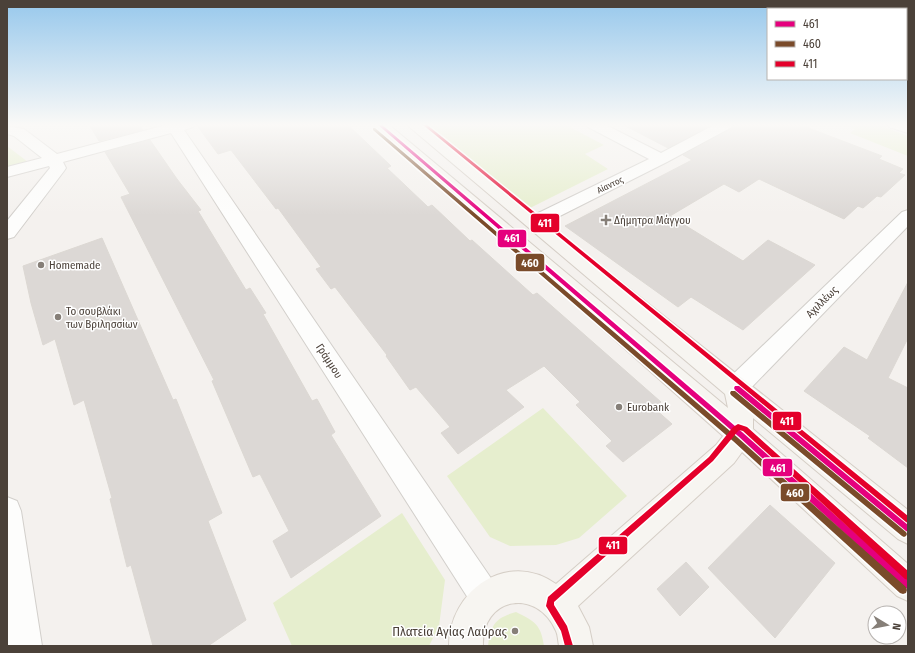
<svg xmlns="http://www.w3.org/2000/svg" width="915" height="653" font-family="'Fira Sans Condensed',sans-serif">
	<rect width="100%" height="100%" fill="#f4f1ee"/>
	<path fill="#e6eece" d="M426,124H564L604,145L585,154L608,169L530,208Z
		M842,124H876L908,136V156L850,133L855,129Z
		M7,146L28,162L7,167Z
		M543,408L627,496L579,538L556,545L510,546L490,537L447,476Z
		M402,513L445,580L439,626L429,646H292L273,603Z
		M516,612C535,621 541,625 544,646H488C491,624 495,618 516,612Z"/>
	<path fill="#dcd8d5" stroke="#dcd8d3" d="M89,124H139L143,130L99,141Z
		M196,124H347L391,166L387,168L428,207L432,205L470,241L472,240L533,295L537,293L661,402L654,408L672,424L623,462L606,446L612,441L576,405L580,402L544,366L506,390L524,407L458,454L441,433L450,427L416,387L410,390L386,356L387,355L335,287L331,289L316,269L321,267L278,208L276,209L231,150L218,154Z
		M622,124H713L668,148Z
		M735,124H798L882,156L879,159L903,169L899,173L905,175L881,197L877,196L863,208L858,206L844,219L759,179L739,192L724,184L670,216L743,261L768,240L815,265L743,330L691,297L678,307L565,226L692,160L683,155L733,128Z
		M150,140L177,179L201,210L198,211L246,290L250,288L266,313L263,314L312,401L317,399L335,432L331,435L381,516L291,578L273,541L289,531L260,474L253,477L212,381L214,380L121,197L130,194L105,152Z
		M102,238L173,400L176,399L222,513L208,521L246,620L208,646H153L131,565L127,567L110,499L112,498L84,400L74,405L55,339L43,345L31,303L23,266Z
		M908,282V338L888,378L908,388V468L868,438L870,436L804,391L844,347L867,360Z
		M770,505L835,563L775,638L708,568Z
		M686,562L709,587L680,616L657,589Z"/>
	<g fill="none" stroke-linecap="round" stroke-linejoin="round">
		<g stroke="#d2cfcb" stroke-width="2">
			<path id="street" d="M166,124H195L193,127L184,130L497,587L502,598L497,609L486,614L475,609L171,133L63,162L66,168L64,171L14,237L7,239V221L50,168L49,166L7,177V167L42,158L14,136L7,134V126L24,129L57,154L166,125Z
				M586,124H604L661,153L716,124H734L732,127L667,162L540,226L534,228L528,226L525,222L528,218L649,159L588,127Z
				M887,124H908V133L889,127Z
				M908,210V226L745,394L736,397L727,394L724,387L727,380L902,212Z
				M7,497L17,501L21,511L42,646H8Z"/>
		</g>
		<g stroke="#d5cec6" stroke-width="2">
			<path id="secondary" d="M372,124H388L728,408L725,394L406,124H422L908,510V544L898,539L753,418V429L908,564V601L897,596L742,452L734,463L578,606L589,627L593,646H559C558,641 558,635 556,631C537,587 481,597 483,646H449C449,591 507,549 556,584L716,445L723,436Z"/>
		</g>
		<use href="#street" fill="#fdfdfc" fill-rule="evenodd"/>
		<use href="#secondary" fill="#f7f5f1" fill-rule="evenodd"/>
		<g stroke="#fff" stroke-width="3">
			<path id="bus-1" d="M377,124H381L742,432L908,580V589L905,588L738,436Z
				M735,386H739L908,525V532L906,531L735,390L734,388Z"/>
		</g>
		<g stroke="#fff" stroke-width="3">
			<path id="bus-2" d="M373,128H375L737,437L906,587L907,590L906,593L903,594L900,593L733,441L373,130Z
				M731,391H735L906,532L907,534L906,536L904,537L902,536L731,395L730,393Z"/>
		</g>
		<g stroke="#fff" stroke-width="3">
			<path id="bus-3" d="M422,124H426L908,516V523L906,522Z
				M738,424L747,427L908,571V580L905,579L743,431L739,430L713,461L554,602V605L567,626L573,646H565L561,631L546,606L548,597L709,457L733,427Z"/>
		</g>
		<use href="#bus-1" fill="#e5007d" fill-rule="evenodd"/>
		<use href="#bus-2" fill="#7a4b2a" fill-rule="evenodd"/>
		<use href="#bus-3" fill="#e4002b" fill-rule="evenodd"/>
	</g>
	<linearGradient id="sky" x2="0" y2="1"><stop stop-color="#97c8ec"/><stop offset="0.58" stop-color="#faf9f7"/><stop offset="1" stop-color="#faf9f7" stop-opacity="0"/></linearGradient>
	<rect width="915" height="215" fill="url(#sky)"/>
	<g fill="#867f78" stroke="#fff" stroke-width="1.5">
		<path d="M604 214h4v4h4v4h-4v4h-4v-4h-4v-4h4z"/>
		<circle cx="41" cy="265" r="4"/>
		<circle cx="58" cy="317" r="4"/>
		<circle cx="619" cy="407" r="4"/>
		<circle cx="515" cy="631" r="4"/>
	</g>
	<g text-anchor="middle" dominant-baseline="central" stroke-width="3" stroke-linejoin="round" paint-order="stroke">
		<g font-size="9" fill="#4b4139" stroke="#fff">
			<text transform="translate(610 185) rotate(-26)">Αίαντος</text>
		</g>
		<g font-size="11" fill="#4b4139" stroke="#fff" text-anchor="start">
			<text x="614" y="220">Δήμητρα Μάγγου</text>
			<text x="49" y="265">Homemade</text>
			<text x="66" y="311">Το σουβλάκι<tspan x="66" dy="13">των Βριλησσίων</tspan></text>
			<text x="627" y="407">Eurobank</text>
		</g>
		<g font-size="11" fill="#4b4139" stroke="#fff">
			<text transform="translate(822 302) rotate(-45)">Αχιλλέως</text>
			<text transform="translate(329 361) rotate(57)">Γράμμου</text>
		</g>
		<g font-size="13" fill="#4b4139" stroke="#fff" text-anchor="end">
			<text x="507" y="631">Πλατεία Αγίας Λαύρας</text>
		</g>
	</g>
	<g stroke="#fff" stroke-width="1.5">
		<rect x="530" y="213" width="30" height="20" rx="4" fill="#e4002b"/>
		<rect x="497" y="229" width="30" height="19" rx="4" fill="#e5007d"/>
		<rect x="515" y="253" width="30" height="19" rx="4" fill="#7a4b2a"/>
		<rect x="772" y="411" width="30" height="20" rx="4" fill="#e4002b"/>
		<rect x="762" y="458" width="31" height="19" rx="4" fill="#e5007d"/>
		<rect x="780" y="483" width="30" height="19" rx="4" fill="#7a4b2a"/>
		<rect x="598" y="536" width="30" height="19" rx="4" fill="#e4002b"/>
	</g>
	<g font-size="11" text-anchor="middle" font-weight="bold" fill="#fff">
		<text x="545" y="227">411</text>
		<text x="512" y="242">461</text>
		<text x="530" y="267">460</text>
		<text x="787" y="425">411</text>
		<text x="778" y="472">461</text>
		<text x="795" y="497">460</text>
		<text x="613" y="549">411</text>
	</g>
	<rect width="915" height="653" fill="none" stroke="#4b4139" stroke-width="16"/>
	<rect x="767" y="8" width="140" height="72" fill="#ffffff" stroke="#b7b3b0"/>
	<rect x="775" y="21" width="20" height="6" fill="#e5007d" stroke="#b7b3b0"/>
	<text x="803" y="28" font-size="12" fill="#4b4139">461</text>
	<rect x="775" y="41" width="20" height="6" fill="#7a4b2a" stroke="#b7b3b0"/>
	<text x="803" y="48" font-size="12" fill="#4b4139">460</text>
	<rect x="775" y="61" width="20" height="6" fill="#e4002b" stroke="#b7b3b0"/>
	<text x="803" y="68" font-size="12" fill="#4b4139">411</text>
	<g transform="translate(887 625) rotate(100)"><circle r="19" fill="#ffffff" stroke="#b7b3b0"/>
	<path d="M0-3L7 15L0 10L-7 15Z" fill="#867f78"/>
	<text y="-6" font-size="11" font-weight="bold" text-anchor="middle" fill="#4b4139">N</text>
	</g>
</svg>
